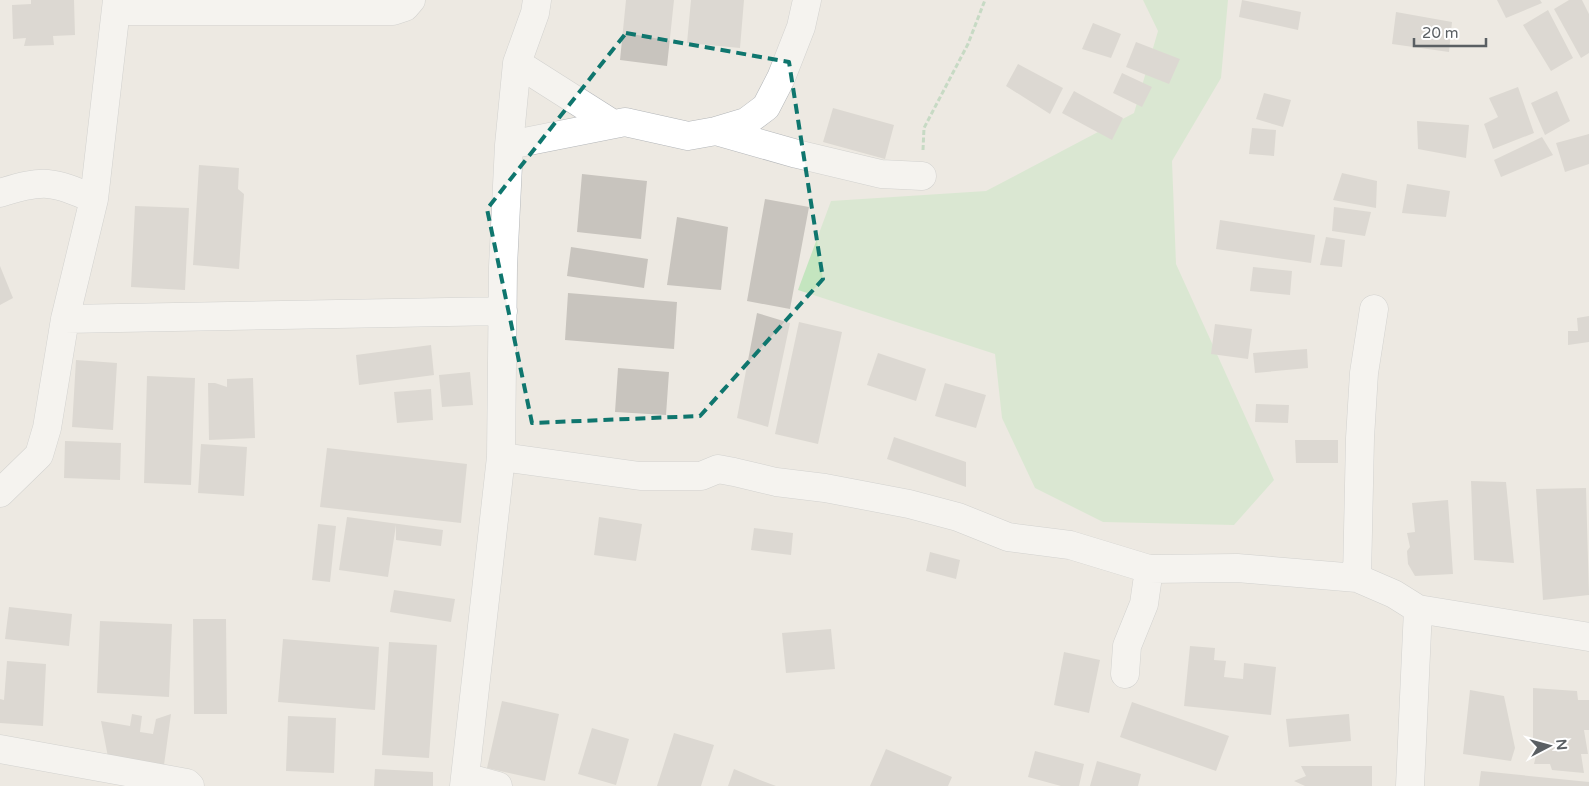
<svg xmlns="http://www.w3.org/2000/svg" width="1589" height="786" font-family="'Varela Round',sans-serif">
	<rect width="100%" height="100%" fill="#ede9e2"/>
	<path fill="#c4e5bf" d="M1143,0H1228L1221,78L1172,161L1176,264L1274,480L1234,525L1103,522L1035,488L1002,418L995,354L798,290L831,201L986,191L1134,113L1158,31Z"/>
	<path fill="#c8c4be" d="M31,0H74L75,35L53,36L54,45L24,46L26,38L13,39L12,5L31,4Z
		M626,0H674L667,66L620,60Z
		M691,0H744L740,48L687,43Z
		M1242,0L1301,12L1298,30L1239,17Z
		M1497,0H1540L1542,3L1506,18Z
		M1569,0H1582L1589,14V53L1581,58L1554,9Z
		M1548,10L1573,58L1551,71L1523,25Z
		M1396,12L1452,22L1449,52L1392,44Z
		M1093,23L1121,34L1111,58L1082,49Z
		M1136,42L1180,59L1169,84L1126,67Z
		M1018,64L1063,88L1050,114L1006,86Z
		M1122,73L1152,87L1142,107L1113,93Z
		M1518,87L1534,133L1493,149L1484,124L1498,117L1489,98Z
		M1074,91L1123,118L1112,140L1062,113Z
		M1557,91L1570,121L1545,135L1531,103Z
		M1264,93L1291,100L1283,127L1256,119Z
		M833,108L894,125L885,159L823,142Z
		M1417,121L1469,125L1466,158L1418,149Z
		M1252,128L1276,130L1274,156L1249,154Z
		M1589,134V164L1565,172L1556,143Z
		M1542,137L1553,155L1501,177L1494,160Z
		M199,165L239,168L238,189L244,194L239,269L193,265Z
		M1342,173L1377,181L1376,208L1333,200Z
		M582,174L647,181L641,239L577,232Z
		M1407,184L1450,191L1446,217L1402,213Z
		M765,199L809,207L790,309L747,301Z
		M135,206L189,208L185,290L131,287Z
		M1334,207L1371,212L1365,236L1332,231Z
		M677,217L728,227L721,290L667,285Z
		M1220,220L1315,235L1311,263L1216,249Z
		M1326,237L1345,240L1342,267L1320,265Z
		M571,247L648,259L644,288L567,276Z
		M0,266L13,298L0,305Z
		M1253,267L1292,271L1290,295L1250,291Z
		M568,293L677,302L674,349L565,340Z
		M757,313L790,323L768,427L737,418Z
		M1589,316V342L1568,345V331H1578L1577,318Z
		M799,322L842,332L818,444L775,434Z
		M1215,324L1252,329L1248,359L1211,354Z
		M431,345L434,375L359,385L356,355Z
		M1307,349L1308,368L1255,373L1253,353Z
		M878,353L926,369L916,401L867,385Z
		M76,360L117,363L113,430L72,427Z
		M618,368L669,372L666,415L615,412Z
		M470,372L473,405L442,407L439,375Z
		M147,376L195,378L191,485L144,483Z
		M253,378L255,438L209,440L208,383H215L227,387V379Z
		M945,383L986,395L976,428L935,416Z
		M431,389L433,420L397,423L394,392Z
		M1256,404L1289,405L1288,423L1255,422Z
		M894,437L966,462V487L887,459Z
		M1295,440H1338V463H1296Z
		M65,441L121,443L120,480L64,478Z
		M201,444L247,447L244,496L198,493Z
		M327,448L467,464L461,523L320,507Z
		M1471,481L1506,482L1514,563L1474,560Z
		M1586,488L1589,595L1543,600L1536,489Z
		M1448,500L1453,574L1415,576L1408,564L1407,551L1410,547L1407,533L1415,532L1412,503Z
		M347,517L443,530L441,546L396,540V525L388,577L339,570Z
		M599,517L642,524L636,561L594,555Z
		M318,524L336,526L330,582L312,580Z
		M754,528L793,533L791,555L751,550Z
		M930,552L960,560L956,579L926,571Z
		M394,590L455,599L451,622L390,612Z
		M9,607L72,614L69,646L5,639Z
		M193,619H226L227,714H194Z
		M100,621L172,624L169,697L97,693Z
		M831,629L835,669L786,673L782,633Z
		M283,639L379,647L375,710L278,702Z
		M389,642L437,645L429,758L382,755Z
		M1190,646L1215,648L1214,660L1226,661L1224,677L1243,679L1244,663L1276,667L1271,715L1184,706Z
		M1064,652L1100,660L1089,713L1054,705Z
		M7,661L46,664L43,726L0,723V699L4,700Z
		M1533,688L1577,691L1578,700H1589V730H1584L1588,754H1581L1584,773L1552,770L1550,764H1534L1539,743L1533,739Z
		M1470,690L1504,696L1515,748L1511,761L1463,754Z
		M502,701L559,714L545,781L487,768Z
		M1132,702L1229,736L1216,771L1120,737Z
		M132,714L142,716L140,732L153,734L156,719L171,714L164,765L108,757L101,721L130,726Z
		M1349,714L1351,741L1289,747L1286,719Z
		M288,716L336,718L334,773L286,771Z
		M592,728L629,739L616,785L578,774Z
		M674,733L714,745L701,786H657Z
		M886,749L952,777L948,786H870Z
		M1035,751L1084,764L1079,786H1061L1028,777Z
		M1097,761L1141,774L1138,786H1090Z
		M1301,766H1372V786H1305L1294,781L1306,776Z
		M375,769L433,772V786H374Z
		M734,769L760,780L776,786H728Z
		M1481,771L1589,782V786H1479Z"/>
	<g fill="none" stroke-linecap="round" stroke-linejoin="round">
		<g stroke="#b3b6b9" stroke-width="29">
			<path id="minor" d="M116,11H393L405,7L411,0
				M517,63L613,124
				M716,131L797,154L881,174L922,176
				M509,145L625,122L688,136L716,131L746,122L766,107L781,78L801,27L807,0
				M0,193C44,179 52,181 94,199
				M65,319L503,311
				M501,457L640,476H701L718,469L734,472L776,482L825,488L909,504L958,517L1008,537L1070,545L1149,569L1237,568L1357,578L1394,594L1418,609L1589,637
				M0,493L39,455L47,428L65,319L94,199L117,0
				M1357,578L1360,438L1364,373L1374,309
				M1125,674L1127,646L1144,604L1149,569
				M0,749L187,783L190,786
				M465,777L498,786
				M464,786L501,457L503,267L509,145L517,63L535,13L537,0
				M1410,786L1418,609"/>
		</g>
		<path stroke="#99c8a1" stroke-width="3" stroke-dasharray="5 2.5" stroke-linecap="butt" d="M923,150L924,128L968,44L985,0"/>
		<use href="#minor" stroke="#fff" stroke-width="28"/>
	</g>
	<path d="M0 0H1589V786H0ZM626,33L789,62L823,279L700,416L532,423L487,209Z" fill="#ede9e2" fill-opacity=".55" fill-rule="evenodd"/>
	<path fill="none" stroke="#0f766e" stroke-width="4" stroke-dasharray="10 6" stroke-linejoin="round" d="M626,33L789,62L823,279L700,416L532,423L487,209Z"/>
	<g transform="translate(1549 746) rotate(84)" stroke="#ffffff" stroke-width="4" paint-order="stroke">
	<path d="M0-4L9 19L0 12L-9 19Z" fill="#5a5f63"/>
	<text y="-8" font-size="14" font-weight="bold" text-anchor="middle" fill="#5a5f63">N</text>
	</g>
	<path d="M1414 38v8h72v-8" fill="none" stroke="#5a5f63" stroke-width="2.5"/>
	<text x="1422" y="38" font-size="15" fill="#5a5f63" stroke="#ffffff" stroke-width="4" paint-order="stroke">20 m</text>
</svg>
